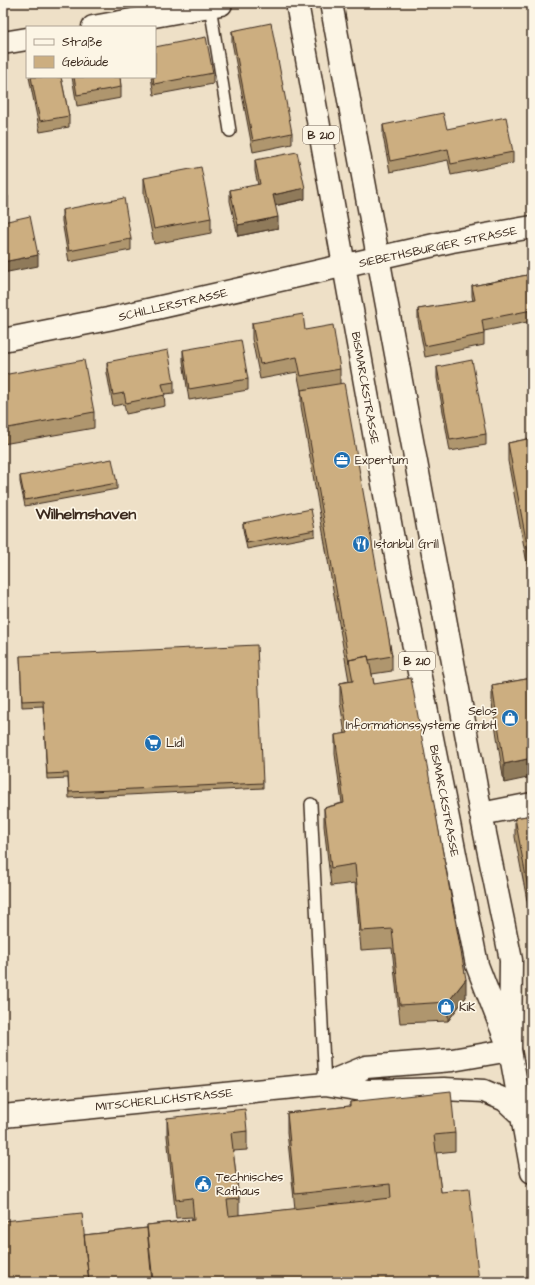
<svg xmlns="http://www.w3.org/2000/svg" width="535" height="1285" font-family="'Architects Daughter',sans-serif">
	<rect width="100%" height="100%" fill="#eee0c7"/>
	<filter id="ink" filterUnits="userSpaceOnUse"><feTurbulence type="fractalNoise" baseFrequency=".025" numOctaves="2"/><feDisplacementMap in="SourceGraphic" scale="8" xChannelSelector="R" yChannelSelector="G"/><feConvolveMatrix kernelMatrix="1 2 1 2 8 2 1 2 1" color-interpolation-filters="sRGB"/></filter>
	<g filter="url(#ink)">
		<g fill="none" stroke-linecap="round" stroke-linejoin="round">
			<g stroke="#3b2a1e" stroke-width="14">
				<path id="lane" d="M210,6L230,131
					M311,804L325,1084"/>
			</g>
			<g stroke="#3b2a1e" stroke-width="25">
				<path id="street" d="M93,27L221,4
					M3,43L27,39
					M3,340L108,319L452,241L532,227
					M481,814L532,804
					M325,1084L366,1067L452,1060L510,1050
					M3,1116L325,1084L368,1091L444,1089L484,1091L505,1100L522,1116"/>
			</g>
			<g stroke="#3b2a1e" stroke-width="25">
				<path id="primary" d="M297,3L396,556L477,965L506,1040
					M331,3L451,651L481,814L511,960L510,1050L532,1172"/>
			</g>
			<use href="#lane" stroke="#fcf5e5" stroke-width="11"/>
			<use href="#street" stroke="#fcf5e5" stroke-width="22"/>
			<use href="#primary" stroke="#fcf5e5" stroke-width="22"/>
		</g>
		<path fill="#af966e" stroke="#3b2a1e" d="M232,31L292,133V144L253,152L232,42Z
			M213,73V84L154,95L151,77Z
			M29,77H61L69,116V127L40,132Z
			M72,77H120L121,87V98L77,106Z
			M383,125L513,152V163L451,175L448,160L390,172L383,136Z
			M255,160L305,199L275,206L278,228L238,236L230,201V190L258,185L255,171Z
			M3,169L8,198V209L3,210Z
			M144,178L211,218V233L154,244L144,194Z
			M62,210L131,239V250L69,262L62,221Z
			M532,274V321L484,331V345L425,357L418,320V309L473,301L472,296V286Z
			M252,323L305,330L340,369V383L392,656V671L372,674L374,684L466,997L448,1021L400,1023L392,948L361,950L355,883L331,886L324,826V808L342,803L335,754V735L345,734L340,702V683L349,681L301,406V391L297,372L260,379L252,339Z
			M183,350L248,379V390L189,400L183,361Z
			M107,362L174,382V393L164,394L165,406L126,414L124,404L113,406L107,373Z
			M437,367L486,434V445L450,451L437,378Z
			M3,375L94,412V428L3,444Z
			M532,438V590L508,461V443Z
			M20,476L117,483V489L25,506L20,482Z
			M243,523L315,530V536L247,549L243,529Z
			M20,656L263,783V788L69,798L68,778L47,779L43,706L22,707Z
			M532,678L504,783L492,704V685Z
			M532,815V927L515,837V818Z
			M350,1102L455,1133V1151L436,1153L441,1192L479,1282H3L84,1235L147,1228V1225L192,1220V1217L176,1218L167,1136V1118L247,1131V1150L233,1151L239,1199V1215L295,1209L287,1132V1113L350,1106Z"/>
		<path fill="#8f7a5a" stroke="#3b2a1e" d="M305,188V199L273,206V195Z
			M278,217V228L238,236V225Z
			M38,255V266L3,273V262Z
			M532,758V777L504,783V764Z
			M466,979V997L448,1021V1002Z"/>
		<path fill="#ccae80" stroke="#3b2a1e" d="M271,23L292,133L253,141L232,31Z
			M206,37L213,73L154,84L153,77H155V47Z
			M31,77H61L69,116L40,121Z
			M74,77H120L121,87L77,95Z
			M443,113L447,129L506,117L513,152L451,164L448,149L390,161L383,125Z
			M297,152L305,188L273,195L278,217L238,225L230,190L260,184L255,160Z
			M201,167L211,218L154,229L144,178Z
			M3,169L8,198L3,199Z
			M124,198L131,239L69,251L62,210Z
			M30,216L38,255L3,262V222Z
			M532,274V310L482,320L484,334L425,346L418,309L475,300L472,286Z
			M303,314L305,330L333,325L340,369L301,376L297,357L260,364L252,323Z
			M241,340L248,379L189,389L183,350Z
			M168,350L174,382L162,384L165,395L126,403L124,393L113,395L107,362Z
			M84,360L94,412L3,429V375Z
			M472,360L486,434L450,440L437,367Z
			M344,383L392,656L369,660L368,656L349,660V663L301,390Z
			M532,438V572L508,443Z
			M112,459L117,483L25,500L20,476Z
			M311,509L315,530L247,543L243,523Z
			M257,645L263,783L69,792L68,773L47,774L43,700L22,701L20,656Z
			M368,656L374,684L411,678L466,979L448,1002L400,1005L392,929L361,931L355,864L331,868L324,808L344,803L335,735L348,733L340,683L353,681L349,660Z
			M532,678V758L504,764L492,685Z
			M532,815V909L515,818Z
			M451,1091L455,1133L434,1135L441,1192L469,1189L479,1282H320V1281L314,1282H153L147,1225L194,1220L192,1198L176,1200L167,1118L245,1109L247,1131L231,1133L239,1199L227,1200L229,1216L391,1198L390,1184L295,1194L287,1113L350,1106V1102Z
			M82,1213L89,1282H3V1221Z
			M147,1228L152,1282H89L84,1235Z"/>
	</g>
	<defs>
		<g id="office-disc" transform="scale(0.9)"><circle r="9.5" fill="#1f6fb2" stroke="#fcf5e5"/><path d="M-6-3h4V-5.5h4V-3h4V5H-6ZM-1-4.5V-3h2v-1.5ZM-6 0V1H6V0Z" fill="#fff"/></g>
		<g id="restaurant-disc" transform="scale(0.9)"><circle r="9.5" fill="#1f6fb2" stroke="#fcf5e5"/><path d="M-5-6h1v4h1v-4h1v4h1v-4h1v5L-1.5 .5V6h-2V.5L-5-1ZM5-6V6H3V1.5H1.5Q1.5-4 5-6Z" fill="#fff"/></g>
		<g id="shop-disc" transform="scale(0.9)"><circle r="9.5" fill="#1f6fb2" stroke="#fcf5e5"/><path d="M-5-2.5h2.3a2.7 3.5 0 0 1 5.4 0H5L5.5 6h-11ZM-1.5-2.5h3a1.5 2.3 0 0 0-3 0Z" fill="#fff"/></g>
		<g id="supermarket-disc" transform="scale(0.9)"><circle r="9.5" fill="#1f6fb2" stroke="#fcf5e5"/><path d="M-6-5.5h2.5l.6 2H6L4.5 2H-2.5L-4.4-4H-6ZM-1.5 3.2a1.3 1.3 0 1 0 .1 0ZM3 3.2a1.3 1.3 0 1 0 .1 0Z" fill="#fff"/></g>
		<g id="civic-disc" transform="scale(0.9)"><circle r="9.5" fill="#1f6fb2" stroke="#fcf5e5"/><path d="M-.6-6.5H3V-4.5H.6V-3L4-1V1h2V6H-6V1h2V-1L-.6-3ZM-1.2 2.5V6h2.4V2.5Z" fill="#fff"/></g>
	</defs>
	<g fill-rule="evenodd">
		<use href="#office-disc" x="342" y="460"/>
		<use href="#restaurant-disc" x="361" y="544"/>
		<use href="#shop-disc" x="510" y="718"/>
		<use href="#supermarket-disc" x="153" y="743"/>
		<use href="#shop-disc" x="446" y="1007"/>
		<use href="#civic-disc" x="203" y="1184"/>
	</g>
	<g text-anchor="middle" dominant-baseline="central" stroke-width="3.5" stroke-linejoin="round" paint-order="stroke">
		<g fill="#fcf5e5" stroke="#75675a" stroke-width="1">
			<rect x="303" y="126" width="36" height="18" rx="3"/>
			<rect x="399" y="652" width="36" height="18" rx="3"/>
		</g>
		<g font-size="11" font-weight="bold" fill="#3b2a1e">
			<text x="321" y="135">B 210</text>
			<text x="417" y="661">B 210</text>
		</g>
		<g font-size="12" fill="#3b2a1e" stroke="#fcf5e5">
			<text transform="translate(438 247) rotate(-12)">SIEBETHSBURGER STRASSE</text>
			<text transform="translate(173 305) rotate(-13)">SCHILLERSTRASSE</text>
			<text transform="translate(365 388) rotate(80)">BISMARCKSTRASSE</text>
			<text transform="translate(444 801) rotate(79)">BISMARCKSTRASSE</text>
			<text transform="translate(164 1100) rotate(-6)">MITSCHERLICHSTRASSE</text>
		</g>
		<g font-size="12" fill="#3b2a1e" stroke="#fcf5e5" text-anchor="start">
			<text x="355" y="460">Expertum</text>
			<text x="374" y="544">Istanbul Grill</text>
			<text x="497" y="711" text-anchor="end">Selos<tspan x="497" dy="14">Informationssysteme GmbH</tspan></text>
			<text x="166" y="743">Lidl</text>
			<text x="459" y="1007">KiK</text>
			<text x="216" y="1177">Technisches<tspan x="216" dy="14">Rathaus</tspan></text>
		</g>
		<g font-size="16" font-weight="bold" fill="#3b2a1e" stroke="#fcf5e5">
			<text x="86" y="514">Wilhelmshaven</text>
		</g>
	</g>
	<rect width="535" height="1285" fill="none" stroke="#fcf5e5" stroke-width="16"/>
	<rect x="8" y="8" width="519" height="1269" fill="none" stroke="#3b2a1e" stroke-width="1.5" filter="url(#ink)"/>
	<rect x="26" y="26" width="130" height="52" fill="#fcf5e5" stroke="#afa495"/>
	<rect x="34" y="39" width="20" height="6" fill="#fcf5e5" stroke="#afa495"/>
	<text x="62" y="46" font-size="12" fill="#3b2a1e">Straße</text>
	<rect x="34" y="56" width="20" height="12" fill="#ccae80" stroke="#afa495"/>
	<text x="62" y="66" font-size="12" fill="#3b2a1e">Gebäude</text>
</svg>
